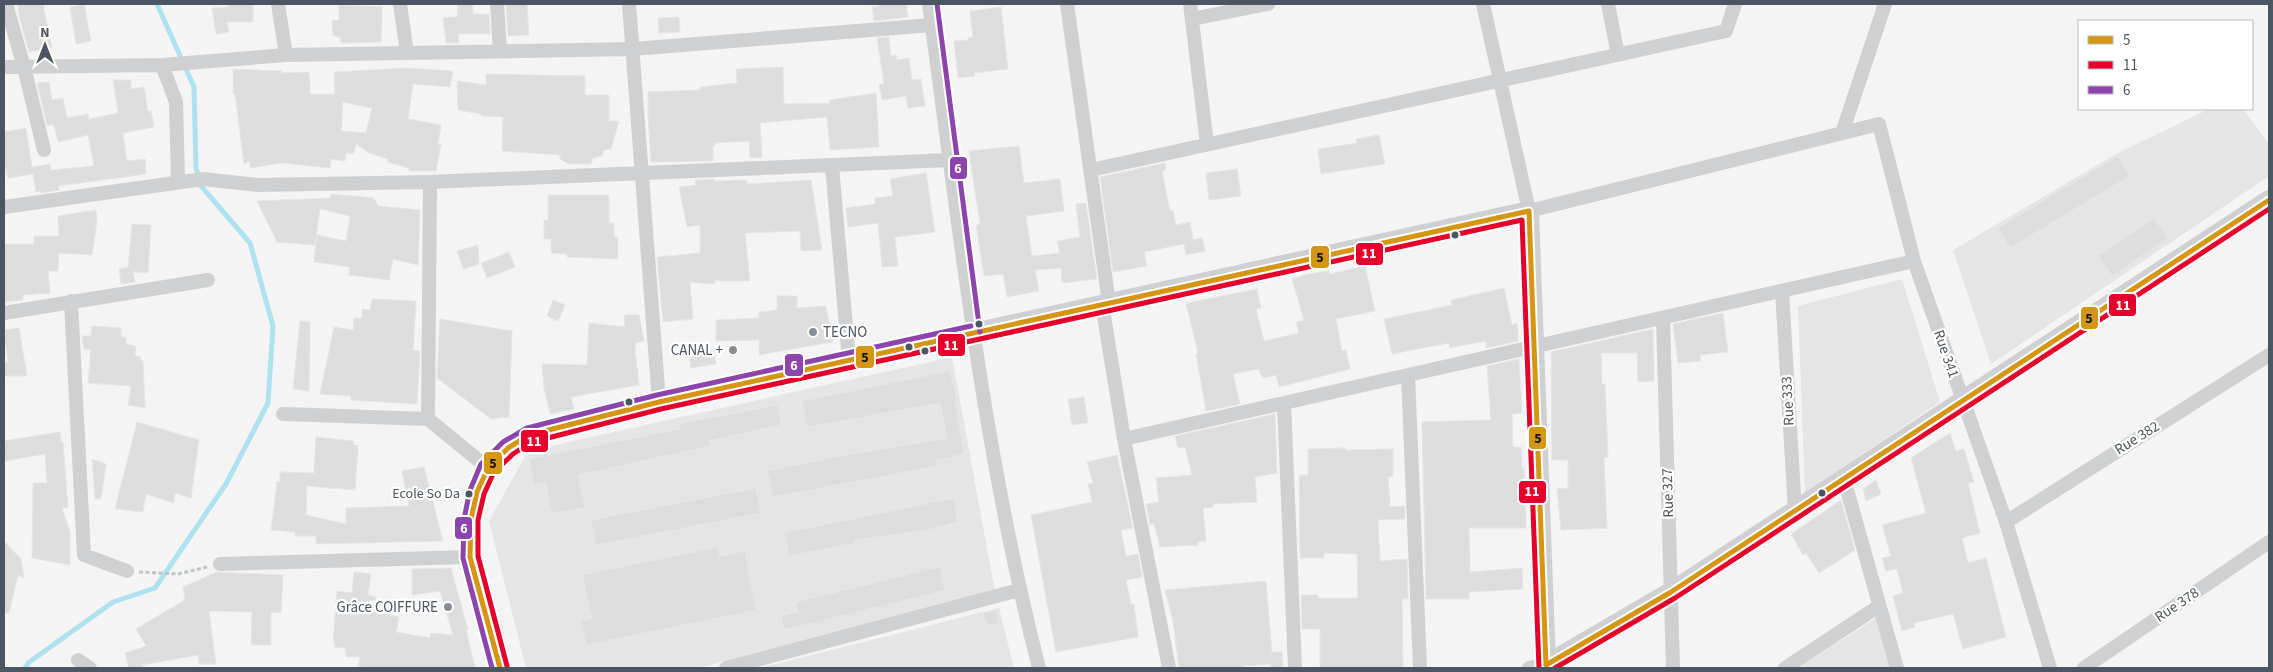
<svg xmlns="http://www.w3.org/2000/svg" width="2273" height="672" font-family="'Source Sans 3',sans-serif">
	<rect width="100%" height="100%" fill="#f4f4f4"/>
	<path fill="#e6e5e6" d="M2209,109H2243L2269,144V176L1991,364L1953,250L2116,154Z
		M1902,279L1940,402L1805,493L1798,306Z
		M952,357L995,592L698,668H526L489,521L528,451Z
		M999,608L1014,668H760Z
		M1882,614L1897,668H1798Z"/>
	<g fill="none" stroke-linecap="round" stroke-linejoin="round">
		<path stroke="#aee2f0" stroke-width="5" d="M25,668L28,663L113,602L155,588L226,484L268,403L273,326L250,243L201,186L196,168L194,87L157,4"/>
	</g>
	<path fill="#ddddde" stroke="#e5e6e7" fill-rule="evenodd" d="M18,4H43L52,48L29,52L19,16Z
		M84,4L91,41L76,44L70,7Z
		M228,4H253V22H227L229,32L216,34L212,8L228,7Z
		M458,4H473V14H489L490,34H458L459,43H446L443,18L457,17Z
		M506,4H527L529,35L508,36Z
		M879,4H906L908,17L874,21L872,7H879Z
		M339,5L382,7L381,42L341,43L340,37L333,36L332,20H339Z
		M1001,7L1008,69L974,73L975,76L958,78L954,41L968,40V38L973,37L970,11Z
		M679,17L680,32L659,33L658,18Z
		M889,37L891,56L896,55L897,60L909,58L912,80L921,79L925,106L908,108L906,96L882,100L879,84H884L877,38Z
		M783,67L784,104L830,103L829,100L876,93L879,147L830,150L827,117L760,123L762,157L750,158L749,141L715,143V146H713V161L651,162L648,115V92L700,90V87L737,83L736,69Z
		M406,68L453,71L450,87L413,84L408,119L441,125L438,144H441L436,171H409V168L387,162L388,159L369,153L356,144L354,153H346L345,161L331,159L330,168L282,163L251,168L249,161L244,164L235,94H233V69L282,71L281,73L309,72L310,94H335L334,72ZM343,102L372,108L366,133L341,131Z
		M486,74L585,76V95H609V121H619L611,149L604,150L602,156L593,158L591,164H569L560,159V155L502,151L503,117L481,116V114L458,110L457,81L486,85Z
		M113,80H131V89L144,87L148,112L151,111L154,127L123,133L127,161L145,159L146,174L58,186L59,190L41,193V191L36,192L33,174L8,178L6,168H4V132L26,128L32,167L50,164L51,170L94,166L88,135L58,142L54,125H47L37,83L49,82L52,100L63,98L67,118L88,114L89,119L118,113Z
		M1379,135L1385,164L1321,174L1318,149L1357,143L1356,139Z
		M1019,146L1024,183L1060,179L1064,211L1026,216L1032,256L1060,253L1057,241L1080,237L1076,204L1086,203L1097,279L1062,283L1061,268L1035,270L1039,291L1007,297L1003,274L984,276L976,225L980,224L969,151Z
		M2118,156L2130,176L2010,248L1998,228Z
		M1165,163L1166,170L1162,171L1170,211L1173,210L1176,225L1190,222L1193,240L1202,238L1205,251L1186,255L1184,244L1144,252L1147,266L1113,272L1100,177Z
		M1237,169L1241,196L1209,200L1206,173Z
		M926,173L935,232L895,237L898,266L882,267L878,223L848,227L846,208L875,204V198L893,196L890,179Z
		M714,179V181L747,180V184L811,180L822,250L801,251L800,231L745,233L750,281H715L714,284L690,282L693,319L663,322L657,257L700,253V225L687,227L679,187L696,185L695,180Z
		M331,194L374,198L378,206L420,210L418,265L393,259L389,280L349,275L350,267L314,262L317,235L346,241L350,216L320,209L315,245L277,242L257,201L330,198Z
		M548,195H609V223H614V237H618V259L567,257V254L551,253V239H544V220H548Z
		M96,210L97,222L92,255L59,253L58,271H48L50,293L23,295V300L4,302V244H34V236H59L58,216Z
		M2154,218L2168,238L2112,276L2098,256Z
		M132,224L151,225L148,273L133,272L135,282L121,284L119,269L128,267Z
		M478,245L479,264L463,269L457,251Z
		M509,252L515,267L487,278L481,263Z
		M1365,266L1375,311L1336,319L1342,351L1346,350L1350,369L1279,387L1276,375L1263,378L1258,369L1233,374L1240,404L1206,411L1196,354L1198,353L1186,303L1257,289L1261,308L1256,309L1264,341L1299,333L1296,322L1304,320L1292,279L1308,274L1329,271L1330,274Z
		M1504,288L1512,325L1517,323L1518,341L1486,348V341L1450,348L1449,343L1392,354L1384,319L1452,305L1451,300Z
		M777,296H797V308L826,306L833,342L759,355V340L716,341V320L759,318V312L777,310Z
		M372,299L416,301L413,350L420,351L417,404L351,400V396L320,394L334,327L353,330L354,318H362V309L370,310Z
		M553,300L565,305L558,321L547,316Z
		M1723,313L1728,352L1700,355L1701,361L1678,363L1673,324Z
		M624,315H639L644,341L636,343L635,350L639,385L571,397L574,409L550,414L544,388L542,364L587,365L589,323L625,327Z
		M440,319L512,331L509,417L491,419L437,378Z
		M300,321L310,322L309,391L293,389Z
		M92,326L121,328V337H126V344L136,346L135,356L141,357L140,360L143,361L145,408L128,405L131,386L88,383L91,349L84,350L82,336H91Z
		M19,328L27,376H4V362H8L4,330Z
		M1653,329L1654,381L1638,382L1637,353H1601L1602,384H1605L1608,457L1604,458L1607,528L1561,530L1557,489L1568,488V460H1552L1551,352Z
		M714,350L716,364L691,368L689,354Z
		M1519,359L1522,413L1512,414L1513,447H1521L1522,468H1524L1526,528H1469L1470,572L1522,568L1523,589L1469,592V599H1426L1422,422L1491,420L1487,366Z
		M950,371L957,400H955L964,454L936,460L937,466L773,497L767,471L841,456L947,438L940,403L807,427L802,401Z
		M1084,397L1088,423L1072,425L1068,399Z
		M778,405L781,425L709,441L710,446L578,475L585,507L552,514L545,482L534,485L529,459L680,429L679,424Z
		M1275,414L1277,473L1255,477L1257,502L1213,504V507L1203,508L1206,541L1198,542V545L1160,547L1154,524L1150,525L1146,504L1159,502L1156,478L1192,475L1185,447L1178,448L1175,436Z
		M137,422L199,440L191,498L175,493L174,503L146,494L143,512L115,509Z
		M60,432L61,442H63L68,508H62L70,532V565L32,558L33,483H47L45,454L4,461V441Z
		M1950,433L1956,451L1964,449L1974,482L1968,483L1980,533L1962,538L1968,563L1986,558L2006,637L1963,649L1953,614L1914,623L1915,627L1902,631L1893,596L1903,593L1897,569L1886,571L1882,558L1891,556L1882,525L1926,513L1911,458Z
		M316,437L354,441V445H358L355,490L307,486L306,515L346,524V508L409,506L402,471L424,467L443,541L316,544V536H295V532L271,530L277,481L280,482V472L314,473Z
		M1345,448V450L1393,449V476L1388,477L1390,507L1405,506V519L1378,520L1380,561L1407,559L1408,599H1402L1403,667L1320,668V629H1302L1301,595H1318V598H1358L1357,554L1324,553V558H1300L1299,475H1308V449Z
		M1117,455L1133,528L1121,530L1126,556L1138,554L1142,577L1126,580L1131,604H1134L1138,637L1056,652L1031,515L1092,502L1088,484L1093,483L1087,462Z
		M92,459L106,464L101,499H95Z
		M1876,480L1881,494L1866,501L1863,489Z
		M756,488L761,513L596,545L591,520Z
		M954,498L958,522L928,530L855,540V543L789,556L784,533Z
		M1841,500L1855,550L1819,573L1806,553L1803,555L1791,534Z
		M4,541L21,559L24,578L18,575L9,613L4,612Z
		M718,547L720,556L745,551L756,610L586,645L581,621L592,618L582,575Z
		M940,567L945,590L784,630L781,616L798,612L796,602Z
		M451,568L468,630H466L475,668L358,667L360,657H346L345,648L334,647L335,643L333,642L337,591L352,593L354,572L371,574L368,595L376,597V600L346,604L399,617L396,632L430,638L431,633L453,635L440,591L412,595V569Z
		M217,572L283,575L281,613L271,612V645H251L252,612L209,611L216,664H199L198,655L142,665L143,668H129L125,653L146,646L136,629L185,600L183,587Z
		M1266,581L1272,652H1282L1283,668H1271L1270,664L1244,666L1245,668H1179L1173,621L1165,590Z
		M996,610L999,623L987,626L983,613Z"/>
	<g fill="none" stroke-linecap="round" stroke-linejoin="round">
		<path stroke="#bcc7c4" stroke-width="3" stroke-dasharray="4 2.5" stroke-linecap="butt" d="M139,572L178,574L207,567"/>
		<path stroke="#ced0d2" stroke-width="14" d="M6,4L24,67L44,150
			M278,4L286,55
			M400,4L407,53
			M497,4L500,51
			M629,4L659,402
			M929,4C959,226 983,451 1039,668
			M1067,4L1109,303
			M1190,4L1207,144
			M1483,4L1529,211L1879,124L1914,261L2006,522L2050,668
			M1608,4L1618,55
			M1192,19L1268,4
			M162,65L176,102L178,181
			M4,67L162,65L286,55L633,49L932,25
			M1842,133L1885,4
			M832,166L849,360
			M1091,170L1726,31L1735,4
			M4,207L203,179L258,185L430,182L950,160
			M1782,291L1795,512
			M71,301L84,555L127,571
			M1102,304L1124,439L1169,668
			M4,313L208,280
			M1663,318L1673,668
			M1408,375L1420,668
			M1284,403L1295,668
			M283,414L428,419L488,468
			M428,419L430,182
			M1124,439L1914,261
			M1844,479L1897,668
			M2006,522L2269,355
			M220,564L470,557
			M78,660L90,668
			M726,668L1019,590
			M1529,668L1546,665V668
			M1785,668L1879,606
			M2084,668L2269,542"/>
		<path stroke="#ced0d4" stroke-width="20" d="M500,668L470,557L471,519L477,492L488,468L508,448L529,435L659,402L1529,211L1546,665L1671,592L2269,200"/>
		<g stroke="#fff" stroke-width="9">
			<path id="bus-1" d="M1529,211L1546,665
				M1546,665L1671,592L2269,200
				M500,668L470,557L471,519L477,492L488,468L508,448L529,435L659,402L1529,211"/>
		</g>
		<g stroke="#fff" stroke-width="9">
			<path id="bus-2" d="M507,666L478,556V520L484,494L494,472L513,454L532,442L661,409L1522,220L1539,668
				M1555,668L1675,598L2269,209"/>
		</g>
		<g stroke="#fff" stroke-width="9">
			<path id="bus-3" d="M937,4L980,332
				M492,668L463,558L464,519L470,490L481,464L503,442L527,428L657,395L971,326"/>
		</g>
		<use href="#bus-1" stroke="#d49613" stroke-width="5"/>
		<use href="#bus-2" stroke="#e4002b" stroke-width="5"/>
		<use href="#bus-3" stroke="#8e44ad" stroke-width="5"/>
	</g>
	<g fill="#4a5661" stroke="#fff" stroke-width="2">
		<circle cx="1455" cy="235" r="4.5"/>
		<circle cx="979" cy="324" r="4.5"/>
		<circle cx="909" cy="347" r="4.5"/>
		<circle cx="925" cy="351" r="4.5"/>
		<circle cx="629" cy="402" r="4.5"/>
		<circle cx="1822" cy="493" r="4.5"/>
		<circle cx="469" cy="494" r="4.5"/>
	</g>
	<g fill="#868d94" stroke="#fff" stroke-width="2">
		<circle cx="813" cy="332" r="5"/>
		<circle cx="733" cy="350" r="5"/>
		<circle cx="448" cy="607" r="5"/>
	</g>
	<g text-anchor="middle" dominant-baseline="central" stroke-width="4.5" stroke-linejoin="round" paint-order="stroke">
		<g font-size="14" fill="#4a5661" stroke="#fff" text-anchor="end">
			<text x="460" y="494">Ecole So Da</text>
		</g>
		<g font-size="15" fill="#4a5661" stroke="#fff" text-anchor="end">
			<text x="823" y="332" text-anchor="start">TECNO</text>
			<text x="723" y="350">CANAL +</text>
			<text x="438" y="607">Grâce COIFFURE</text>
		</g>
		<g font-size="15" fill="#4a5661" stroke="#fff">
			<text transform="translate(1946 354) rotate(71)">Rue 341</text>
			<text transform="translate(1788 401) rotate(-93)">Rue 333</text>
			<text transform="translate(2137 438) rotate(-32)">Rue 382</text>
			<text transform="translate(1668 493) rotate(-92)">Rue 327</text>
			<text transform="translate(2177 605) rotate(-34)">Rue 378</text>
		</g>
	</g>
	<g stroke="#fff" stroke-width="2">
		<rect x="949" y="156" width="19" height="24" rx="5" fill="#8e44ad"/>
		<rect x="1355" y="242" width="29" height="24" rx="5" fill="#e4002b"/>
		<rect x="1310" y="245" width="20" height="24" rx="5" fill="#d49613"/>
		<rect x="2108" y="293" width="29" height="24" rx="5" fill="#e4002b"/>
		<rect x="2080" y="306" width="19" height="24" rx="5" fill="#d49613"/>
		<rect x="937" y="333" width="29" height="24" rx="5" fill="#e4002b"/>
		<rect x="855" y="345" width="20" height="24" rx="5" fill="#d49613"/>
		<rect x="784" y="353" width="20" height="24" rx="5" fill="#8e44ad"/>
		<rect x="1528" y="426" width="19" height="24" rx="5" fill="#d49613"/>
		<rect x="520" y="429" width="29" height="24" rx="5" fill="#e4002b"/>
		<rect x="483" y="451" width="20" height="24" rx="5" fill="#d49613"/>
		<rect x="1518" y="480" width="29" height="24" rx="5" fill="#e4002b"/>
		<rect x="454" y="516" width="19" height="24" rx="5" fill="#8e44ad"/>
	</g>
	<g font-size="14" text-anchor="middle" font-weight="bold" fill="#fff">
		<text x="958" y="173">6</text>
		<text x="1369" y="258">11</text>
		<text x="2123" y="310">11</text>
		<text x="951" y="350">11</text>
		<text x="794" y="370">6</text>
		<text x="534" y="446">11</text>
		<text x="1532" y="496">11</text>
		<text x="464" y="533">6</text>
	</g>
	<g font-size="14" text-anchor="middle" font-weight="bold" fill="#111">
		<text x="1320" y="262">5</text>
		<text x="2089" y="323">5</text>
		<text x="865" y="362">5</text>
		<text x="1538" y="443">5</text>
		<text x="493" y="468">5</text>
	</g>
	<rect width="2273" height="672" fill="none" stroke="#4a5661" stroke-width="10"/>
	<rect x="2078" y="20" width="175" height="90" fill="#ffffff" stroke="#b7bbc0"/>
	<rect x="2088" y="36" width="25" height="8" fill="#d49613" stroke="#b7bbc0"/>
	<text x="2123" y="45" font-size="15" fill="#4a5661">5</text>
	<rect x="2088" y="61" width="25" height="8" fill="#e4002b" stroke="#b7bbc0"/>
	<text x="2123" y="70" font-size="15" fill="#4a5661">11</text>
	<rect x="2088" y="86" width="25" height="8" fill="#8e44ad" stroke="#b7bbc0"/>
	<text x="2123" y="95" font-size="15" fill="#4a5661">6</text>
	<g transform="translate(45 45)" stroke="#ffffff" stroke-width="4" paint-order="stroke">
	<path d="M0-4L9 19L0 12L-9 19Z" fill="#4a5661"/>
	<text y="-8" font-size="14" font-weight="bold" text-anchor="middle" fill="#4a5661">N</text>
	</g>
</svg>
